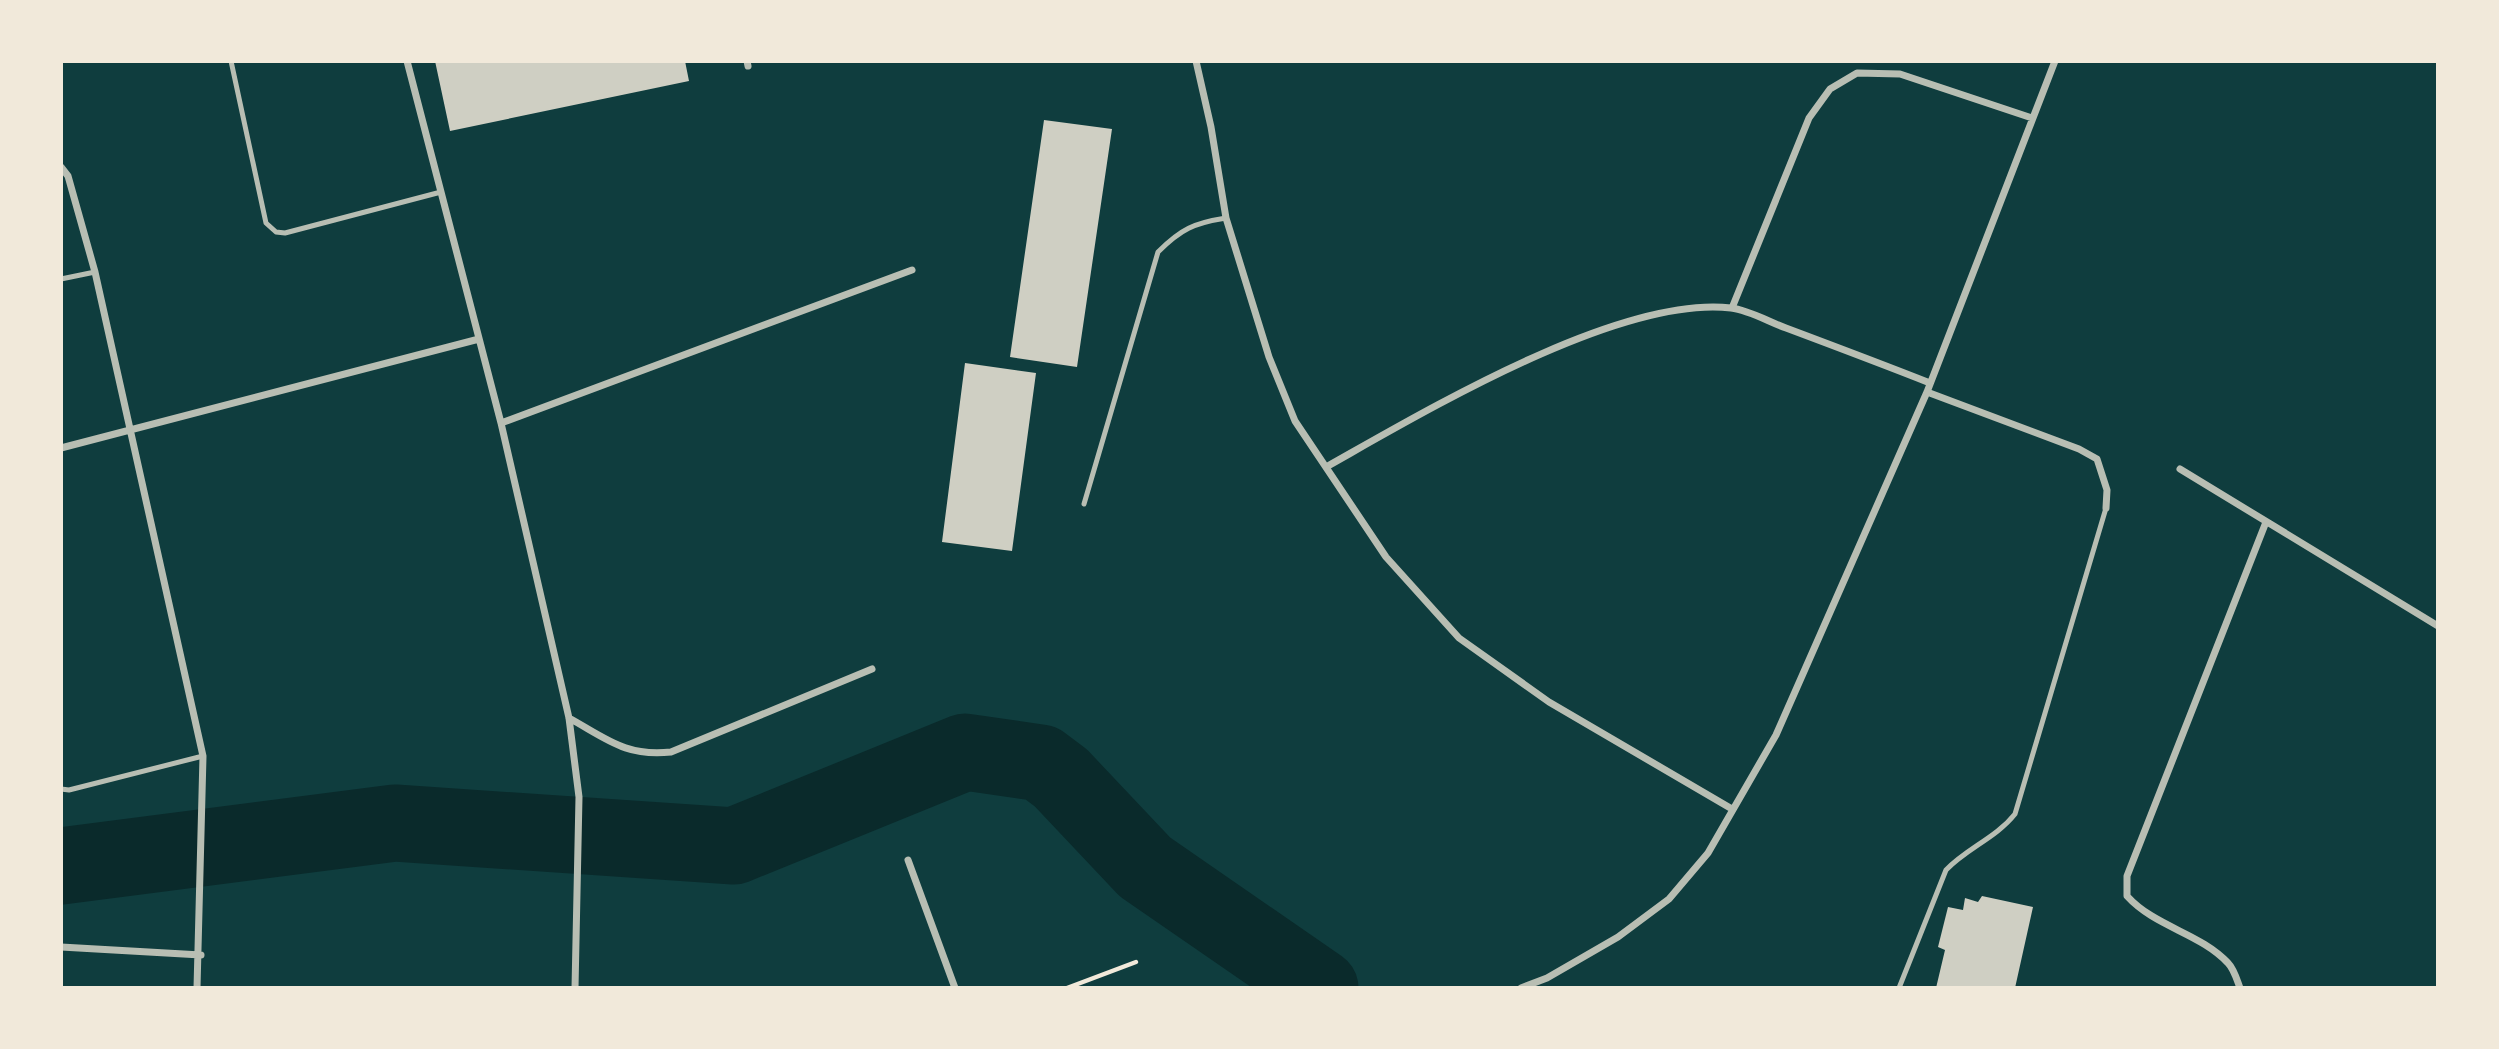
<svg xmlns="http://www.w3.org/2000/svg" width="2499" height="1049" font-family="'Roboto Serif',serif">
	<rect width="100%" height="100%" fill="#0f3d3e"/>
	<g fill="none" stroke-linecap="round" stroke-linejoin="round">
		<path stroke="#0a2a2b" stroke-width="77" d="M61,866L395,823L734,846L965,752L1041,763L1061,778L1145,867L1320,988"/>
	</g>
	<path fill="#cfcfc3" d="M435,61H685L689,81L450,131Z
		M1044,120L1112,129L1077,367L1010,357Z
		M965,363L1036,373L1012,551L942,542Z
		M1982,896L2033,907L2015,988H1936L1945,950L1938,947L1948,907L1963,910L1965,898L1978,902Z"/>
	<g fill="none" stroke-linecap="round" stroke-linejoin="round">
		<path stroke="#f1e9da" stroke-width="4.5" d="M1067,988L1136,962"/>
		<path stroke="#b8beb3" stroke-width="5" d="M231,61L266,223L276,232L285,233L441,192
			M61,279L95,272
			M1084,504L1158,252C1181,229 1194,223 1226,218
			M61,789L69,790L203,756
			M1899,988L1946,870C1967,848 1996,838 2015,814L2106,508"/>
		<path stroke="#b8beb3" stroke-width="7" d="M407,61L501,423L569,718L579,797L575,988
			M747,61L748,66
			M1196,61L1211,127L1226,218L1269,357L1295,421L1386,557L1459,638L1549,702L1732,809
			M61,167L68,176L95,272L203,756L197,988
			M1732,308L1809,118L1830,89L1857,73L1900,74L2032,118
			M1927,392L2079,449L2097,459L2107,490L2106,508
			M501,423L912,270
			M61,448L479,339
			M1326,467C1424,412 1619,295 1731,308C1749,310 1769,322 1786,328C1834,346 1882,364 1930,383
			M2180,469L2438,626
			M569,718C607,739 626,757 671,752L872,669
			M908,860L955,988
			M61,947L201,955
			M1521,988L1547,978L1618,937L1669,899L1708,853L1776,735L1927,392L2055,61
			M2240,988C2237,980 2234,969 2228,963C2200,933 2155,927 2127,896V876L2266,522"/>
	</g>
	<rect width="2499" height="1049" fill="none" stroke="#f1e9da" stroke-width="126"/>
</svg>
